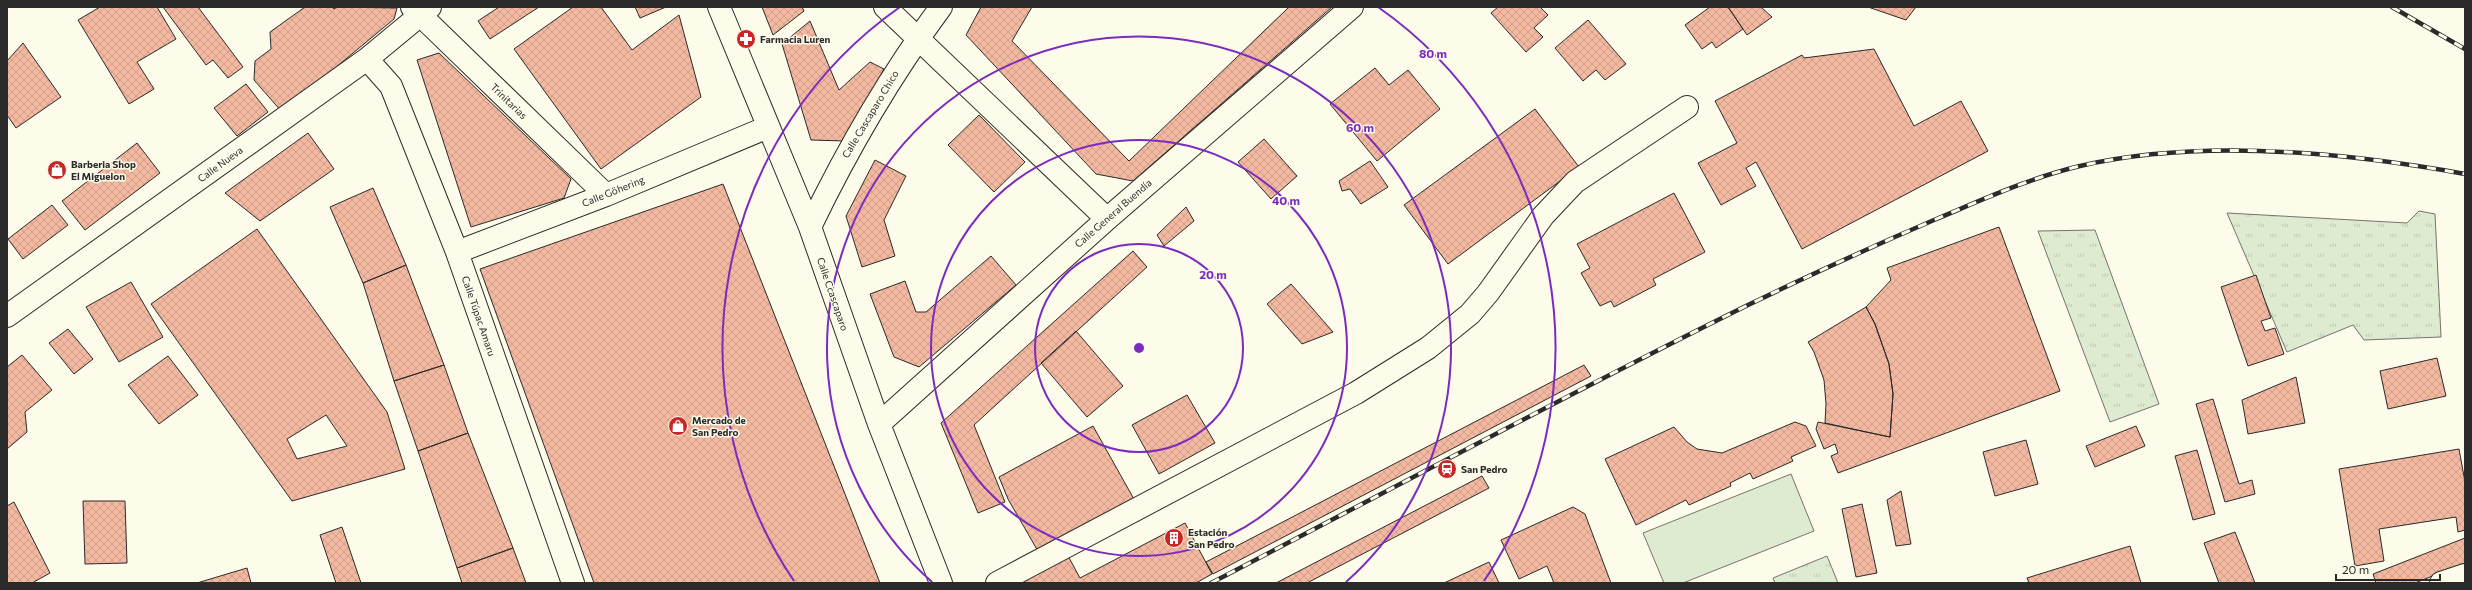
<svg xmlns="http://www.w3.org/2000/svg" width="2472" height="590" font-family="Commissioner,sans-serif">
	<defs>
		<pattern id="grass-tufts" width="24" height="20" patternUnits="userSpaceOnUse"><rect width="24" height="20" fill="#deebd1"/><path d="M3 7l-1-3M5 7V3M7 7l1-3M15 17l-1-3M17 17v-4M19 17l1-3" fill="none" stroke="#bfcab4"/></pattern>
		<pattern id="building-cross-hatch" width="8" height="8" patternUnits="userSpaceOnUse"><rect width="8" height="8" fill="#f2b8a0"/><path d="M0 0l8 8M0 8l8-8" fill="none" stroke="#d09e8a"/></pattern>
	</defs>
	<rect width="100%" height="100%" fill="#fdfbea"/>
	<path fill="url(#grass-tufts)" stroke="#74746e" d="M2419,211L2435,214L2441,337L2364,340L2353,325L2287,352L2227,213L2407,223Z
		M2095,230L2159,404L2110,422L2038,231Z
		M1827,556L1838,583H1775L1773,578Z"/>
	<path fill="#deebd1" stroke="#74746e" d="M1791,474L1814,531L1683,583H1664L1643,533Z"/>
	<path fill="url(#building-cross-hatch)" stroke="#2b2b2b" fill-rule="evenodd" d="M100,7H157L176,39L137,62L154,89L129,104L78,20Z
		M163,7H198L243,67L228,78L213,60L206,65Z
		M305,7H332L334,9L337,7L397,8L394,19L282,112L254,80L255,61L271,49L270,32Z
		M499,7H539L490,39L478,21Z
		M573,7H601L632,50L679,15L701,97L601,169L514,49Z
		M635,7H666L640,18Z
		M762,7H802L804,11L773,35Z
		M981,7H1032L1012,41L1129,161L1289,7H1332L1133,181L1096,174L966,35Z
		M1498,7H1540L1548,15L1534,28L1543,37L1526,52L1491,13Z
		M1710,7H1728L1743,29L1716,48L1712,42L1702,49L1685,25Z
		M1728,7H1761L1772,17L1747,35Z
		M1868,7H1916L1906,20Z
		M1588,20L1626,64L1605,80L1596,70L1583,81L1555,48Z
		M810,21L839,90L870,62L884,69L845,141L811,140L782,44Z
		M23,43L61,97L16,128L7,115V61Z
		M1874,49L1914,126L1961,101L1988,151L1802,249L1756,162L1746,168L1756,186L1721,205L1698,163L1737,143L1715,101L1802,55L1804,58Z
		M439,53L571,179L564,198L471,227L417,60Z
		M1375,68L1389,85L1408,70L1440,109L1377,161L1330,104Z
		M246,84L268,112L237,136L214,108Z
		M1535,109L1579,167L1448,264L1404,205Z
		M979,115L1025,162L994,192L948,145Z
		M308,133L334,169L260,221L225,193Z
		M1264,139L1297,176L1271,199L1238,162Z
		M137,143L160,173L85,230L62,201Z
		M875,160L906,176L884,220L895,256L862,267L846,216Z
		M1370,161L1388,187L1361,204L1350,189L1342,191L1339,181Z
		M723,184L880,583H594L480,269Z
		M373,188L406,265L363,283L330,207Z
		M1674,193L1705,252L1653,279L1656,285L1614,307L1611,301L1600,306L1581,273L1590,268L1577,244Z
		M52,205L68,225L23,259L8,239Z
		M1186,207L1194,221L1164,246L1157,235Z
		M1999,227L2060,391L1838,473L1831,456L1838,453L1835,444L1824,449L1816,429L1818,422L1890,437L1893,394L1889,364L1875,324L1866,307L1891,280L1887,268Z
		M257,229L387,412L405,469L292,501L151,304ZM326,415L347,446L297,459L287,439Z
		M1133,251L1147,267L974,425L1005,502L978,513L941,423Z
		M991,256L1016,285L919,367L894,357L870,294L905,281L916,312H926Z
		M406,265L444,365L394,381L363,283Z
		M2256,275L2271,318L2261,321L2265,331L2275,328L2284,354L2248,366L2221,287Z
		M131,282L163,337L119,362L86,307Z
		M1291,284L1333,332L1302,344L1267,304Z
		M1866,307L1875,324L1889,364L1893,394L1890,437L1825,423L1826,404L1824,380L1814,352L1808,342Z
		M68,329L93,359L74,374L49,343Z
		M1076,331L1123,386L1087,417L1041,363Z
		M22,355L52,390L25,412L27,432L7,449V367Z
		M168,356L198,395L159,424L128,385Z
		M2437,358L2446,396L2388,409L2380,371Z
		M444,365L468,433L418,451L394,381Z
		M1584,365L1591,376L1213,574L1206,562Z
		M2296,377L2305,423L2248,434L2242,400Z
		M1187,395L1215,443L1159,474L1132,425Z
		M2213,399L2239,484L2252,480L2255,494L2225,502L2196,404Z
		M1795,422L1806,426L1816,446L1791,457L1793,461L1753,479L1750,473L1730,483L1731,486L1689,505L1686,500L1636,525L1605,459L1674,427L1687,442L1697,449L1722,453Z
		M1093,426L1135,501L1039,553L1008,499L999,477Z
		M2136,426L2145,446L2095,467L2086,446Z
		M468,433L513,548L457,568L418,451Z
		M2026,440L2038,484L1995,496L1983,452Z
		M2459,449L2465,482V530L2458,532L2456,517L2379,529L2384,561L2355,566L2339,469Z
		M2197,450L2215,514L2193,520L2175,456Z
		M1482,476L1489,488L1307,583H1276Z
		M1901,491L1911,544L1896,546L1887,500Z
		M83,501H125L127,563L85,564Z
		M14,502L50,573L32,583H7V506Z
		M1862,504L1877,573L1856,577L1842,509Z
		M1573,507L1585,514L1611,583H1554L1547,566L1519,579L1501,540Z
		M1185,523L1212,574L1196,583H1015L1067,554L1080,578Z
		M342,527L361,583H336L320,535Z
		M2235,532L2255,583H2219L2204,543Z
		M2465,538V563L2415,583H2376L2373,574Z
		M2130,546L2141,583H2029L2027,578Z
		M513,548L526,583H462L457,568Z
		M1489,562L1499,583H1444Z
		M247,568L251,583H197Z"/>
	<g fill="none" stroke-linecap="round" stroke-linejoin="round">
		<g stroke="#2b2b2b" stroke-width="24">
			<path id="minor" d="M412,7L606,195
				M719,7L810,227L879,424L941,583
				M885,7L1107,219
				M367,59L391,86L457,252L573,583
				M810,227C847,150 890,76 941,7
				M457,252L606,195L768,127
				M7,316L367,59L430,7
				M879,424L1107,219L1352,7
				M997,583L1356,393L1428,348L1470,314L1488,293L1543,216L1575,182L1687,107
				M2441,583L2465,575"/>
		</g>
		<use href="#minor" stroke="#fdfbea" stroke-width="22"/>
		<g stroke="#2b2b2b" stroke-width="4.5">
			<path id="rail" d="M2392,7L2465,49
				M1211,583C1390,490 1568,394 1748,305C1810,275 1871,247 1934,220C1982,200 2029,178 2080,166C2202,138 2343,152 2465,174"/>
		</g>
		<use href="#rail" stroke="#fdfbea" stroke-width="3" stroke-dasharray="9" stroke-linecap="butt"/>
	</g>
	<g fill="none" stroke="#7b2cbf" stroke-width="2">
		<circle cx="1139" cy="348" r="104"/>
		<circle cx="1139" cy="348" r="208"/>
		<path d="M932 582A312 312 0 1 1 1346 582"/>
		<path d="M794 581A416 416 0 0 1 900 7M1378 7A416 416 0 0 1 1484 581"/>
	</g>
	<defs>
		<g id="pharmacy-disc" transform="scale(1)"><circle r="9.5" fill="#c62828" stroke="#fdfbea"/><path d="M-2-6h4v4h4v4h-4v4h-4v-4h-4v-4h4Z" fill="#fff"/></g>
		<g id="shop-disc" transform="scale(1)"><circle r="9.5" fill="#c62828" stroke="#fdfbea"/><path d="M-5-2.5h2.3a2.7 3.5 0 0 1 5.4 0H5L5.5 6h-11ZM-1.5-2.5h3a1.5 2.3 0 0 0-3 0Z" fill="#fff"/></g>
		<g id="station-disc" transform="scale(1)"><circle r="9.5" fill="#c62828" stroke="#fdfbea"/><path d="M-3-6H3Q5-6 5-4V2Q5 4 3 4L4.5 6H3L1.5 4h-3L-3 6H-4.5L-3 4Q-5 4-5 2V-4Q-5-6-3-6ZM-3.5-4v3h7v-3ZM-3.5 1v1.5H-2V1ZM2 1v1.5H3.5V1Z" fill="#fff"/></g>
		<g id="building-disc" transform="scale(1)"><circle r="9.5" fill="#c62828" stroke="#fdfbea"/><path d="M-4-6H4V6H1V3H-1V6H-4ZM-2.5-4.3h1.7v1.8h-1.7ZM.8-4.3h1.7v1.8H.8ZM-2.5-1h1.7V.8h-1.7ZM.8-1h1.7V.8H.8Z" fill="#fff"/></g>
	</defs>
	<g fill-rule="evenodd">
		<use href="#pharmacy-disc" x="746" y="39"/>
		<use href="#shop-disc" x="57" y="170"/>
		<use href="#shop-disc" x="678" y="426"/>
		<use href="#station-disc" x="1447" y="469"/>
		<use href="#building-disc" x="1174" y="538"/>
	</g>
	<g text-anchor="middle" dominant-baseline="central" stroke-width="3" stroke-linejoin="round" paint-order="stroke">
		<g font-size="10" font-weight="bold" fill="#2b2b2b" stroke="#fdfbea" text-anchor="start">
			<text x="760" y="39">Farmacia Luren</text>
			<text x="71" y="164">Barberia Shop<tspan x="71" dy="12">El Miguelon</tspan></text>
			<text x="692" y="420">Mercado de<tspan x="692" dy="12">San Pedro</tspan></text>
			<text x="1461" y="469">San Pedro</text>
			<text x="1188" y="532">Estación<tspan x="1188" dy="12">San Pedro</tspan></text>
		</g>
		<g font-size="10" fill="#2b2b2b" stroke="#fdfbea">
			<text transform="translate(509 101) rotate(44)">Trinitarias</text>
			<text transform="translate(870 114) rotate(-59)">Calle Cascaparo Chico</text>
			<text transform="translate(220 164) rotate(-36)">Calle Nueva</text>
			<text transform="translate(613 191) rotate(-22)">Calle Göhering</text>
			<text transform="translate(1113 213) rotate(-41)">Calle General Buendía</text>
			<text transform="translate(833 294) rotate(71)">Calle Ccascaparo</text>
			<text transform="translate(479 316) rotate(71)">Calle Túpac Amaru</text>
		</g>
	</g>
	<circle cx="1139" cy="348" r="6" fill="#7b2cbf" stroke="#fdfbea" stroke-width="2"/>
	<g font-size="12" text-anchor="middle" font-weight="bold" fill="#7b2cbf" stroke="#fdfbea" stroke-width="3" stroke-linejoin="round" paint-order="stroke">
		<text x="1433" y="58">80 m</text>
		<text x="1360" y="132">60 m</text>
		<text x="1286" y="205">40 m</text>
		<text x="1213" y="279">20 m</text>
	</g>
	<rect width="2472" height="590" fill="none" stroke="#2b2b2b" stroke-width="16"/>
	<path d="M2336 574v6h104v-6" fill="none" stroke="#2b2b2b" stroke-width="2"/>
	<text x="2342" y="574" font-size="12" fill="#2b2b2b" stroke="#fdfbea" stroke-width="3" paint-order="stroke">20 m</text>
</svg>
